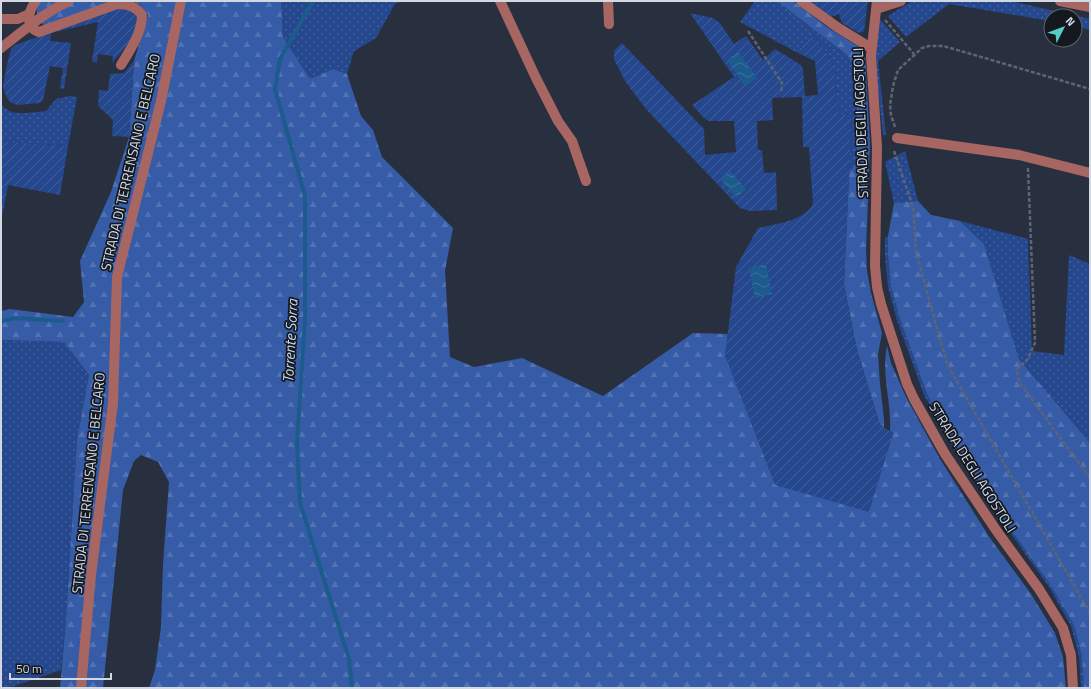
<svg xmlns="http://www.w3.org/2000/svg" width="1091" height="689" font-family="'Titillium Web',sans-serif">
	<defs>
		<pattern id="grass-dots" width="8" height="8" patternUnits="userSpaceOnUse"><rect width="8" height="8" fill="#25478e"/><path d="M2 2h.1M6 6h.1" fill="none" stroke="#44619e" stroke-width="1.8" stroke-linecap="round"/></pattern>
		<pattern id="forest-firs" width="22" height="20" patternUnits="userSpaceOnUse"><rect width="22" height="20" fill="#365ba7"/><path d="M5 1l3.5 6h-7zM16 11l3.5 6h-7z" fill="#5272b3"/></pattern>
		<pattern id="garden-furrows" width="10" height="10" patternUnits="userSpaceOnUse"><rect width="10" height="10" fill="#25478e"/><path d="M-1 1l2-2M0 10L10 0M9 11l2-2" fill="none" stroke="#44619e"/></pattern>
		<pattern id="water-waves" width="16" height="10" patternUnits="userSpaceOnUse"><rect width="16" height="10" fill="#1c5c8d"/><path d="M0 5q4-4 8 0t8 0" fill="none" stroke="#3c739d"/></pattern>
	</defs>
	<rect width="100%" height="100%" fill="#283040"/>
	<path fill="url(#grass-dots)" d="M281,1H403L395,4L376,38L354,51L347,74L333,69L310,79L283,37Z
		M755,1H777L847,55L855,67L857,114V161L849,173L852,114L839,115L833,61L818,40L812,36L802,45L798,53L740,22Z
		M912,1H1010L1090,19V30L1075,26V16H1051V21L949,4L906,37L888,16Z
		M880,19L900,42L878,61L886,135H883C880,98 870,55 880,19Z
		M70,96L77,97L68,146L1,141V104C10,118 32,112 46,111L56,99Z
		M905,151L918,201L894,203L885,162Z
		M960,221L1028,239L1032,351L1064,355L1069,255L1090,264V443L1019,359L984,244Z
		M888,236V255L891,287L900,319L927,394L959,451L1009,527L1051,586L1074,625L1082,657L1084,688H1081L1079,657L1071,626L1049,587L1007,528L956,452L924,395L897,320L888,287L885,255V239Z
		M1,340L64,342L89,375L77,439L66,619L61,670L8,688H1Z"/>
	<path fill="url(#forest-firs)" d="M40,1H116L46,27C38,21 33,9 40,1Z
		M133,1H281L283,37L310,79L333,69L347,74L361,116L373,130L382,157L453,228L445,271L450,357L474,367L522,358L603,396L693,333L728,334L725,356L868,512L893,433L890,431C892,403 881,375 887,346L891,363L906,397L940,459L990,538L1031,594L1055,633L1063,657L1066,688H149L155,670L161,627L163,564L169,482L158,462L141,455L134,461L123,490L103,688H60L66,619L77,439L89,375L64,342L1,340V311L10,309L73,317L84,302L80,261L111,192L129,137L134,61L148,15L140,5Z
		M777,1H793L827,27L859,47L865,57L870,143L866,251L867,271L871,293L882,333L878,354L880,384L884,419V427L880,425L857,350L844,285L849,173L857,161V114L855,67L847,55Z
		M918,201L931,215L960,221L984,244L1019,359L1090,443V688H1084L1082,657L1074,625L1051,586L1009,527L959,451L927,394L900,319L891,287L888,255V236L894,203Z"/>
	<path fill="url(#garden-furrows)" d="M810,1H868L864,31L859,33L842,23L839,14L831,17Z
		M118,8L134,11C136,13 138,16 138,19C140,32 120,54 112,63L113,56L98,54L97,63L92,61L98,22L51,33L50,41L71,43L64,89L60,88L63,68L50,66L43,100L40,103L17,105L10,102L6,96L3,87L6,69L11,49L15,45Z
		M690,13L713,18L720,23L734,44L746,36L763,60L775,49L801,65L803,69L805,96L818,95L815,61L798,53C801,47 805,39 812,36L818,40L833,61L839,115L852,114L844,285L857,350L880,425L893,433L869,512L775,485L725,356L736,267L758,228C776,224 804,221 813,204L809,147H803L802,97L772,98L773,120L757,121L758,150H762L764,173L776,172L777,210L750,211L740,208L646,109L625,81L614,59V51L622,43L704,129L705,155L736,152L734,121H709L705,119L692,105L734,77Z
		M134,61L129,137L112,136L113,120L98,106L99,90L108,91L110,74L124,73Z
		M1,141L68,146L60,195L8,185L1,222Z"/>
	<path fill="url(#water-waves)" d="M738,52L757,78L745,86L727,60Z
		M730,171L746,189L737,197L721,180Z
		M766,264L772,294L755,298L749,268Z"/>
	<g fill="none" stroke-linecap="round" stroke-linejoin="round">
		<path stroke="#1c5c8d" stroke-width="4" d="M313,1L280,59L275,89L305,196V319L297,443L300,503L349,659L352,688
			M1,321L15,318L63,321"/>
		<path stroke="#5d6473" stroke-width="2.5" stroke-dasharray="4 2" stroke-linecap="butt" d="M885,20L914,54
			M748,31L782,83L781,93
			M895,127L891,115L890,105L893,86L898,70L922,48L929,46H943L954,49L1090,89
			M894,151L913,207L916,252L947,364L1090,613
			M1028,168L1035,343L1027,360L1017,369L1018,377L1022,386L1090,478"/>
		<path stroke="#a76662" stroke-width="10" d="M36,1C28,11 25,27 39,32L117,4C128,4 135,6 142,15C142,33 130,50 121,65
			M500,1L536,78L558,121L572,141L586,181
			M608,1L609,24
			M801,1L837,27L871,48
			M877,1L871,56L877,147L875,266L877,287L881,304L907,384L914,399L945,454L996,530L1039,589L1063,628L1071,655L1073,688
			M1060,1L1090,7
			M876,9L901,1
			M1,19H18L29,14
			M1,48C23,31 44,13 69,1
			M897,138L1019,155L1090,173
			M81,688L91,575L113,403L117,277L161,101L181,1"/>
	</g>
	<g text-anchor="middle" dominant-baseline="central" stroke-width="3.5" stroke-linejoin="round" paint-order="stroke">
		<g font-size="14" fill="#d3d9e3" stroke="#14181f">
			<text transform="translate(860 123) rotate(-92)">STRADA DEGLI AGOSTOLI</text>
			<text transform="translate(130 162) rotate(-77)">STRADA DI TERRENSANO E BELCARO</text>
			<text transform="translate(973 467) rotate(58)">STRADA DEGLI AGOSTOLI</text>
			<text transform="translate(88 483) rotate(-84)">STRADA DI TERRENSANO E BELCARO</text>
		</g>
		<g font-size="15" font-style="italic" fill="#caddef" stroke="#14181f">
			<text transform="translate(290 341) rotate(-87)">Torrente Sorra</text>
		</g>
	</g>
	<rect width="1091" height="689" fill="none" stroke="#d3d9e3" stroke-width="4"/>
	<g transform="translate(1063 28) rotate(48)"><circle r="19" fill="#14181f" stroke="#60656d"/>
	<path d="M0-3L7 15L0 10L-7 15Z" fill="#56cec4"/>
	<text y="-6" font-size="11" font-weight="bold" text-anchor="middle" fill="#d3d9e3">N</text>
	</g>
	<path d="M10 673v6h101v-6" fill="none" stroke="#d3d9e3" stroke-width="2"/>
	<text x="16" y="673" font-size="12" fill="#d3d9e3" stroke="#14181f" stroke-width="3" paint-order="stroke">50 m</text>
</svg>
